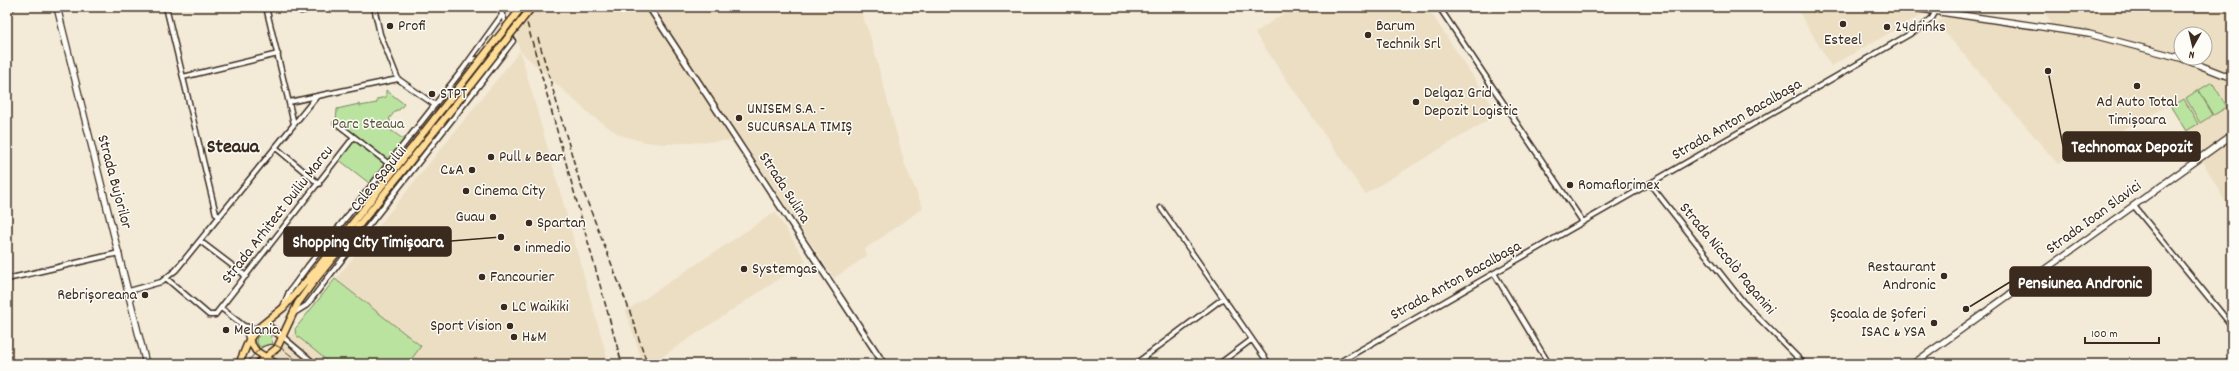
<svg xmlns="http://www.w3.org/2000/svg" width="2239" height="371" font-family="Dekko,sans-serif">
	<rect width="100%" height="100%" fill="#f3ead8"/>
	<filter id="ink" filterUnits="userSpaceOnUse"><feTurbulence type="fractalNoise" baseFrequency=".025" numOctaves="2"/><feDisplacementMap in="SourceGraphic" scale="8" xChannelSelector="R" yChannelSelector="G"/><feConvolveMatrix kernelMatrix="1 2 1 2 8 2 1 2 1" color-interpolation-filters="sRGB"/></filter>
	<g filter="url(#ink)">
		<path fill="#ecdec3" fill-rule="evenodd" d="M509,7H859L870,36L905,165L923,208L865,249L867,256L834,278L742,140L665,144L645,142L620,135L592,116L520,51L609,364H267L520,51Z
			M1293,7H1427L1498,114L1365,194L1255,33Z
			M1796,7H1879L1925,13L1831,66Z
			M2042,7H2232V214L2199,154L2169,105L2058,164L1937,23L1945,17L2057,34ZM2181,34H2205V58H2181Z
			M775,212L806,261L651,364H643L626,311Z"/>
		<path fill="#bae3a0" stroke="#7a865f" d="M2212,82L2227,107L2214,115L2199,90Z
			M386,90L404,104L399,110H396L389,119L391,121L386,127L406,141L373,186L338,159L354,137L336,123L337,109L359,104L360,106L377,103V99L386,97Z
			M2198,90L2213,115L2200,123L2186,98Z
			M2184,99L2198,124L2186,131L2171,107Z
			M335,279L421,346L408,364H331L296,335L295,329Z
			M262,333L270,334L273,344L259,347L256,339Z"/>
		<g fill="none" stroke-linecap="round" stroke-linejoin="round">
			<g stroke="#3b2a1e" stroke-width="7">
				<path id="minor" d="M166,7L216,214L219,216
					M266,7L294,124
					M374,7L380,34L398,79L435,105
					M1439,7L1583,222
					M7,8L13,7
					M301,11L319,7
					M469,61C477,58 483,57 488,65
					M183,77L278,54
					M289,102L398,79
					M336,123L389,164
					M275,147L319,184
					M1650,184L1743,302L1804,364
					M2134,206L2232,326
					M1161,208L1269,364
					M200,241L246,276
					M1494,273L1549,364
					M7,279L119,253
					M167,279L209,315H215L354,137
					M129,291L161,282L176,270L317,96
					M283,307L289,292L308,266L463,69L502,15
					M221,308L244,326L257,329
					M294,313L307,305C375,216 445,130 513,41L499,7
					M244,326L249,340
					M283,337L315,364
					M262,364L267,358L279,364
					M1135,364L1222,299
					M1219,364L1251,340
					M1336,364L1922,27L1932,18L1936,11
					M2225,364L2232,359"/>
			</g>
			<g stroke="#3b2a1e" stroke-width="8">
				<path id="tertiary" d="M649,7L884,364"/>
			</g>
			<g stroke="#3b2a1e" stroke-width="8">
				<path id="secondary" d="M57,7L146,364
					M1907,7L2089,34L2181,58
					M2181,58L2232,78
					M1913,364L2232,135"/>
			</g>
			<g stroke="#3b2a1e" stroke-width="9">
				<path id="primary" d="M265,324L283,337
					M249,340L256,351L267,358
					M239,364L249,340L257,329L283,308L315,271L435,118
					M257,364L277,348L298,303L311,285L441,123"/>
			</g>
			<use href="#minor" stroke="#fdfcf7" stroke-width="4"/>
			<use href="#tertiary" stroke="#fdfcf7" stroke-width="5"/>
			<use href="#secondary" stroke="#fdfcf7" stroke-width="5.5"/>
			<use href="#primary" stroke="#ffdd96" stroke-width="6"/>
			<path stroke="#3b2a1e" stroke-width="1" d="M246,364C270,333 275,343 301,364"/>
			<path stroke="#3b2a1e" stroke-width="1.5" stroke-dasharray="6 3" stroke-linecap="butt" d="M520,7L527,23L622,364
				M538,38L580,183L629,309L646,360"/>
			<g stroke="#3b2a1e" stroke-width="9" stroke-linecap="butt">
				<path id="primary-bridge" d="M435,118L522,7
					M441,123L532,7"/>
			</g>
			<use href="#primary-bridge" stroke="#ffdd96" stroke-width="6"/>
		</g>
	</g>
	<g fill="#3b2a1e" stroke="#fdfcf7" stroke-width="1.5">
		<circle cx="1843" cy="24" r="4"/>
		<circle cx="390" cy="26" r="4"/>
		<circle cx="1887" cy="27" r="4"/>
		<circle cx="1368" cy="35" r="4"/>
		<circle cx="2137" cy="86" r="4"/>
		<circle cx="432" cy="94" r="4"/>
		<circle cx="1416" cy="102" r="4"/>
		<circle cx="739" cy="118" r="4"/>
		<circle cx="491" cy="157" r="4"/>
		<circle cx="472" cy="170" r="4"/>
		<circle cx="1570" cy="185" r="4"/>
		<circle cx="466" cy="191" r="4"/>
		<circle cx="493" cy="217" r="4"/>
		<circle cx="529" cy="223" r="4"/>
		<circle cx="517" cy="248" r="4"/>
		<circle cx="744" cy="269" r="4"/>
		<circle cx="1944" cy="276" r="4"/>
		<circle cx="482" cy="277" r="4"/>
		<circle cx="145" cy="295" r="4"/>
		<circle cx="504" cy="307" r="4"/>
		<circle cx="1934" cy="323" r="4"/>
		<circle cx="510" cy="326" r="4"/>
		<circle cx="226" cy="330" r="4"/>
		<circle cx="514" cy="337" r="4"/>
	</g>
	<g text-anchor="middle" dominant-baseline="central" stroke-width="3" stroke-linejoin="round" paint-order="stroke">
		<g font-size="16" fill="#3b2a1e" stroke="#fdfcf7" text-anchor="start">
			<text x="398" y="26">Profi</text>
			<text x="1376" y="26">Barum<tspan x="1376" dy="18">Technik Srl</tspan></text>
			<text x="1895" y="27">24drinks</text>
			<text x="1843" y="40" text-anchor="middle">Esteel</text>
			<text x="1424" y="93">Delgaz Grid<tspan x="1424" dy="18">Depozit Logistic</tspan></text>
			<text x="440" y="94">STPT</text>
			<text x="2137" y="102" text-anchor="middle">Ad Auto Total<tspan x="2137" dy="18">Timișoara</tspan></text>
			<text x="747" y="109">UNISEM S.A. -<tspan x="747" dy="18">SUCURSALA TIMIȘ</tspan></text>
			<text x="499" y="157">Pull &amp; Bear</text>
			<text x="464" y="170" text-anchor="end">C&amp;A</text>
			<text x="1578" y="185">Romaflorimex</text>
			<text x="474" y="191">Cinema City</text>
			<text x="485" y="217" text-anchor="end">Guau</text>
			<text x="537" y="223">Spartan</text>
			<text x="525" y="248">inmedio</text>
			<text x="1936" y="267" text-anchor="end">Restaurant<tspan x="1936" dy="18">Andronic</tspan></text>
			<text x="752" y="269">Systemgas</text>
			<text x="490" y="277">Fancourier</text>
			<text x="137" y="295" text-anchor="end">Rebrișoreana</text>
			<text x="512" y="307">LC Waikiki</text>
			<text x="1926" y="314" text-anchor="end">Școala de Șoferi<tspan x="1926" dy="18">ISAC &amp; YSA</tspan></text>
			<text x="502" y="326" text-anchor="end">Sport Vision</text>
			<text x="234" y="330">Melania</text>
			<text x="522" y="337">H&amp;M</text>
		</g>
		<g font-size="16" fill="#3b2a1e" stroke="#fdfcf7">
			<text transform="translate(1737 120) rotate(-30)">Strada Anton Bacalbașa</text>
			<text transform="translate(379 179) rotate(-51)">Calea Șagului</text>
			<text transform="translate(114 182) rotate(75)">Strada Bujorilor</text>
			<text transform="translate(784 188) rotate(57)">Strada Sulina</text>
			<text transform="translate(278 215) rotate(-52)">Strada Arhitect Duiliu Marcu</text>
			<text transform="translate(2094 218) rotate(-36)">Strada Ioan Slavici</text>
			<text transform="translate(1727 259) rotate(50)">Strada Niccolò Paganini</text>
			<text transform="translate(1456 281) rotate(-29)">Strada Anton Bacalbașa</text>
		</g>
		<g font-size="16" fill="#5b583e" stroke="#fdfcf7">
			<text x="368" y="124">Parc Steaua</text>
		</g>
		<g font-size="20" font-weight="bold" fill="#3b2a1e" stroke="#fdfcf7">
			<text x="233" y="148">Steaua</text>
		</g>
	</g>
	<path fill="none" stroke="#3b2a1e" stroke-width="1.5" d="M2048 71L2063 146M501 237L451 241M1966 309L2010 282"/>
	<g fill="#3b2a1e" stroke="#fdfcf7" stroke-width="1.5">
		<circle cx="2048" cy="71" r="4"/>
		<circle cx="501" cy="237" r="4"/>
		<circle cx="1966" cy="309" r="4"/>
	</g>
	<g fill="#3b2a1e" stroke="#3b2a1e" stroke-width="1.5">
		<rect x="2063" y="132" width="137" height="29" rx="4"/>
		<rect x="284" y="227" width="167" height="29" rx="4"/>
		<rect x="2010" y="267" width="141" height="29" rx="4"/>
	</g>
	<g font-size="17" text-anchor="middle" font-weight="bold" fill="#fff">
		<text x="2132" y="152">Technomax Depozit</text>
		<text x="368" y="247">Shopping City Timișoara</text>
		<text x="2080" y="288">Pensiunea Andronic</text>
	</g>
	<rect width="2239" height="371" fill="none" stroke="#fdfcf7" stroke-width="24"/>
	<rect x="12" y="12" width="2215" height="347" fill="none" stroke="#3b2a1e" stroke-width="1.5" filter="url(#ink)"/>
	<g transform="translate(2193 46) rotate(188)"><circle r="19" fill="#fdfcf7" stroke="#afa8a0"/>
	<path d="M0-3L7 15L0 10L-7 15Z" fill="#3b2a1e"/>
	<text y="-6" font-size="11" font-weight="bold" text-anchor="middle" fill="#3b2a1e">N</text>
	</g>
	<path d="M2085 337v6h74v-6" fill="none" stroke="#3b2a1e" stroke-width="2"/>
	<text x="2091" y="337" font-size="12" fill="#3b2a1e" stroke="#fdfcf7" stroke-width="3" paint-order="stroke">100 m</text>
</svg>
